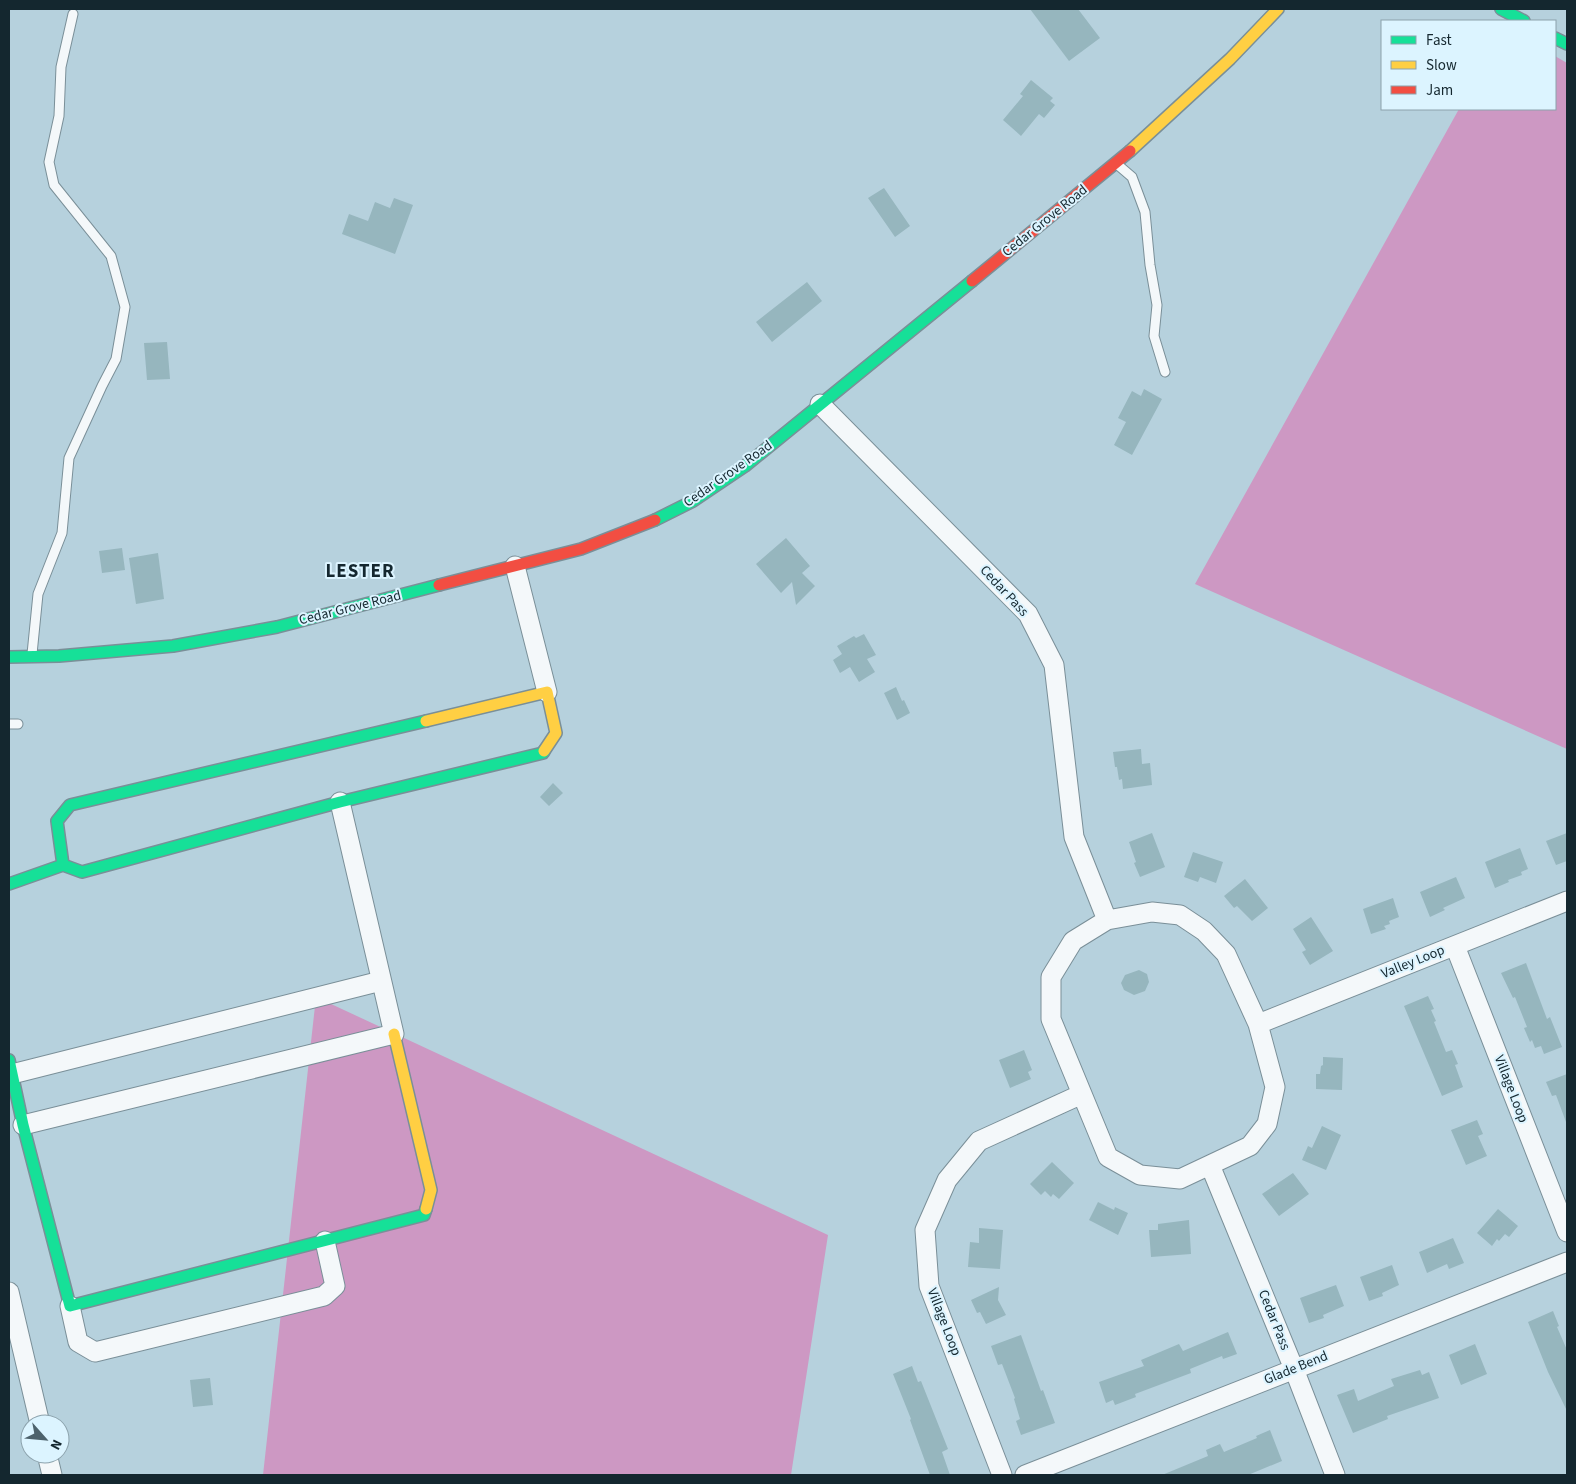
<svg xmlns="http://www.w3.org/2000/svg" width="1576" height="1484" font-family="'Source Sans 3',sans-serif">
	<rect width="100%" height="100%" fill="#b6d1dd"/>
	<path fill="#cd98c3" d="M1555,56L1567,63V749L1195,584L1459,109H1555Z
		M316,997L828,1235L791,1475H263Z"/>
	<path fill="#96b6be" d="M1030,9H1078L1100,38L1069,61Z
		M1031,80L1053,98L1050,101L1055,105L1044,118L1039,114L1021,136L1003,120L1023,96L1020,94Z
		M884,188L910,226L895,237L868,198Z
		M394,198L413,205L395,254L342,234L349,214L368,221L375,202L390,208Z
		M807,282L822,301L772,342L756,322Z
		M167,342L170,379L147,380L144,343Z
		M1144,389L1162,399L1132,455L1114,445L1126,422L1118,418L1132,391L1141,396Z
		M786,538L810,566L802,573L815,586L796,605L792,582L781,593L756,564Z
		M122,548L125,570L102,573L99,551Z
		M158,553L164,599L136,604L129,558Z
		M864,634L876,655L867,659L875,672L859,682L850,667L840,673L833,660L842,654L837,646L854,636L856,638Z
		M896,687L902,701L904,700L910,713L897,720L884,693Z
		M1141,749L1142,764L1150,763L1152,785L1123,789L1122,779L1119,780L1117,767H1115L1113,752Z
		M553,783L563,793L549,806L540,797Z
		M1152,833L1165,867L1140,877L1134,863L1136,862L1129,842Z
		M1567,833V861L1556,865L1546,841Z
		M1520,848L1528,869L1521,872L1522,875L1508,880L1509,882L1495,888L1485,862Z
		M1193,852L1223,862L1216,883L1200,877L1198,882L1184,877Z
		M1456,877L1465,898L1443,908L1445,910L1430,917L1420,892Z
		M1245,879L1268,908L1252,921L1237,906L1234,908L1224,896Z
		M1393,898L1399,917L1389,921L1390,924L1384,926L1386,929L1371,934L1363,909Z
		M1311,917L1333,951L1310,965L1302,952L1306,950L1293,929Z
		M1526,963L1547,1019L1550,1017L1562,1047L1544,1054L1541,1046L1535,1048L1532,1040L1530,1042L1524,1028L1527,1027L1515,997L1513,998L1501,973Z
		M1139,970L1147,974L1149,982L1145,991L1134,995L1124,990L1121,983L1125,975Z
		M1428,996L1434,1009L1431,1010L1436,1021L1434,1022L1446,1052L1452,1050L1458,1064L1455,1065L1463,1087L1442,1096L1404,1006Z
		M1024,1050L1032,1070L1028,1072L1031,1079L1010,1088L999,1060Z
		M1323,1057L1343,1058L1342,1090L1316,1089V1074H1320L1321,1066L1323,1065Z
		M1567,1074V1122H1566L1556,1095L1552,1096L1546,1082Z
		M1477,1120L1483,1134L1478,1136L1487,1156L1466,1165L1451,1130Z
		M1322,1126L1341,1135L1326,1170L1302,1160L1308,1146L1312,1148Z
		M1052,1162L1074,1183L1059,1199L1053,1194L1051,1197L1045,1191L1041,1195L1030,1184Z
		M1293,1173L1309,1194L1279,1216L1262,1194Z
		M1098,1202L1114,1210L1115,1207L1128,1213L1118,1235L1089,1220Z
		M1498,1209L1518,1226L1509,1237L1505,1234L1499,1241L1497,1239L1492,1246L1477,1233Z
		M1189,1220L1191,1254L1151,1257L1149,1230H1158V1224Z
		M979,1228L1003,1230L1000,1269L968,1267L970,1242L979,1243Z
		M1453,1238L1464,1263L1449,1269L1447,1264L1427,1273L1419,1252Z
		M1392,1265L1399,1285L1382,1293L1383,1296L1369,1301L1360,1277Z
		M1336,1285L1344,1306L1323,1315L1324,1318L1309,1323L1300,1298Z
		M999,1287L998,1300L1006,1315L986,1324L980,1312L977,1313L971,1300Z
		M1553,1311L1559,1326L1557,1327L1567,1350V1411L1548,1372L1528,1322Z
		M1228,1332L1237,1354L1223,1359L1222,1356L1190,1369L1191,1373L1135,1394L1136,1397L1115,1405L1113,1400L1106,1403L1099,1382L1144,1366L1141,1360L1179,1344L1183,1351Z
		M1021,1335L1041,1391L1043,1390L1055,1423L1021,1435L1016,1421L1020,1419L1014,1399L1015,1398L1002,1364L998,1365L991,1346Z
		M1475,1344L1487,1374L1461,1385L1449,1355Z
		M912,1366L918,1382L921,1381L948,1449L942,1452L950,1475H930L910,1420L911,1419L893,1374Z
		M1420,1370L1422,1375L1429,1372L1439,1398L1387,1416L1388,1419L1353,1433L1337,1395L1354,1389L1358,1401L1394,1386L1391,1379Z
		M210,1378L213,1405L193,1407L190,1380Z
		M1270,1430L1282,1461L1248,1475H1162L1208,1456L1206,1450L1220,1444L1224,1452L1257,1438L1256,1436Z"/>
	<g fill="none" stroke-linecap="round" stroke-linejoin="round">
		<g stroke="#7a8f98" stroke-width="11">
			<path id="lane" d="M1118,165L1132,177L1145,212L1150,265L1157,305L1154,336L1165,372
				M32,654L38,594L62,533L69,458L102,386L116,359L125,307L111,256L54,185L49,162L59,116L61,67L73,14
				M9,724H18"/>
		</g>
		<g stroke="#7a8f98" stroke-width="21">
			<path id="street" d="M820,404L1028,614L1054,665L1074,837L1107,920
				M515,566L547,692
				M1152,912L1180,915L1204,931L1226,954L1258,1024L1275,1087L1267,1124L1250,1146L1180,1179L1140,1175L1108,1157L1051,1019V977L1073,941L1107,920Z
				M1455,946L1567,1232
				M1258,1024L1567,901
				M12,1074L381,981
				M23,1125L394,1034L340,802
				M1210,1165L1294,1369L1335,1475
				M9,1292L40,1424
				M70,1306L78,1342L95,1352L324,1296L335,1286L325,1241
				M47,1454L52,1475
				M1002,1475L929,1286L925,1230L947,1180L979,1141L1082,1094
				M1025,1475L1567,1262"/>
		</g>
		<g stroke="#7a8f98" stroke-width="14">
			<path id="fast" d="M1501,9L1524,21
				M1555,38L1567,44
				M655,520L693,501L745,466L972,281
				M9,657L59,656L173,646L277,627L439,585
				M63,865L57,821L70,805L426,721
				M9,884L63,865L82,872L340,802L543,753L544,751
				M9,1060L23,1125L70,1306L424,1215L426,1209"/>
		</g>
		<g stroke="#7a8f98" stroke-width="14">
			<path id="slow" d="M1130,151L1230,59L1278,9
				M426,721L547,692L556,733L544,751
				M394,1034L431,1190L426,1209"/>
		</g>
		<g stroke="#7a8f98" stroke-width="14">
			<path id="jam" d="M972,281L1130,151
				M439,585L581,549L655,520"/>
		</g>
		<use href="#lane" stroke="#f4f8fa" stroke-width="9"/>
		<use href="#street" stroke="#f4f8fa" stroke-width="19"/>
		<use href="#fast" stroke="#16e098" stroke-width="11"/>
		<use href="#slow" stroke="#ffcf43" stroke-width="11"/>
		<use href="#jam" stroke="#f24e42" stroke-width="11"/>
	</g>
	<g text-anchor="middle" dominant-baseline="central" stroke-width="4" stroke-linejoin="round" paint-order="stroke">
		<g font-size="14" fill="#14272f" stroke="#dcf4ff">
			<text transform="translate(1045 221) rotate(-39)">Cedar Grove Road</text>
			<text transform="translate(728 474) rotate(-35)">Cedar Grove Road</text>
			<text transform="translate(1004 591) rotate(47)">Cedar Pass</text>
			<text transform="translate(350 608) rotate(-14)">Cedar Grove Road</text>
			<text transform="translate(1413 962) rotate(-22)">Valley Loop</text>
			<text transform="translate(1511 1089) rotate(69)">Village Loop</text>
			<text transform="translate(1274 1320) rotate(68)">Cedar Pass</text>
			<text transform="translate(944 1322) rotate(69)">Village Loop</text>
			<text transform="translate(1296 1368) rotate(-22)">Glade Bend</text>
		</g>
		<g font-size="19" font-weight="bold" letter-spacing="1" fill="#14272f" stroke="#dcf4ff">
			<text x="360" y="571">LESTER</text>
		</g>
	</g>
	<rect width="1576" height="1484" fill="none" stroke="#14272f" stroke-width="20"/>
	<rect x="1381" y="20" width="175" height="90" fill="#dcf4ff" stroke="#8ca2ac"/>
	<rect x="1391" y="36" width="25" height="8" fill="#16e098" stroke="#8ca2ac"/>
	<text x="1426" y="45" font-size="15" fill="#14272f">Fast</text>
	<rect x="1391" y="61" width="25" height="8" fill="#ffcf43" stroke="#8ca2ac"/>
	<text x="1426" y="70" font-size="15" fill="#14272f">Slow</text>
	<rect x="1391" y="86" width="25" height="8" fill="#f24e42" stroke="#8ca2ac"/>
	<text x="1426" y="95" font-size="15" fill="#14272f">Jam</text>
	<g transform="translate(45 1439) rotate(117)"><circle r="24" fill="#dcf4ff" stroke="#8ca2ac"/>
	<path d="M0-4L9 19L0 12L-9 19Z" fill="#4d626c"/>
	<text y="-8" font-size="14" font-weight="bold" text-anchor="middle" fill="#14272f">N</text>
	</g>
</svg>
